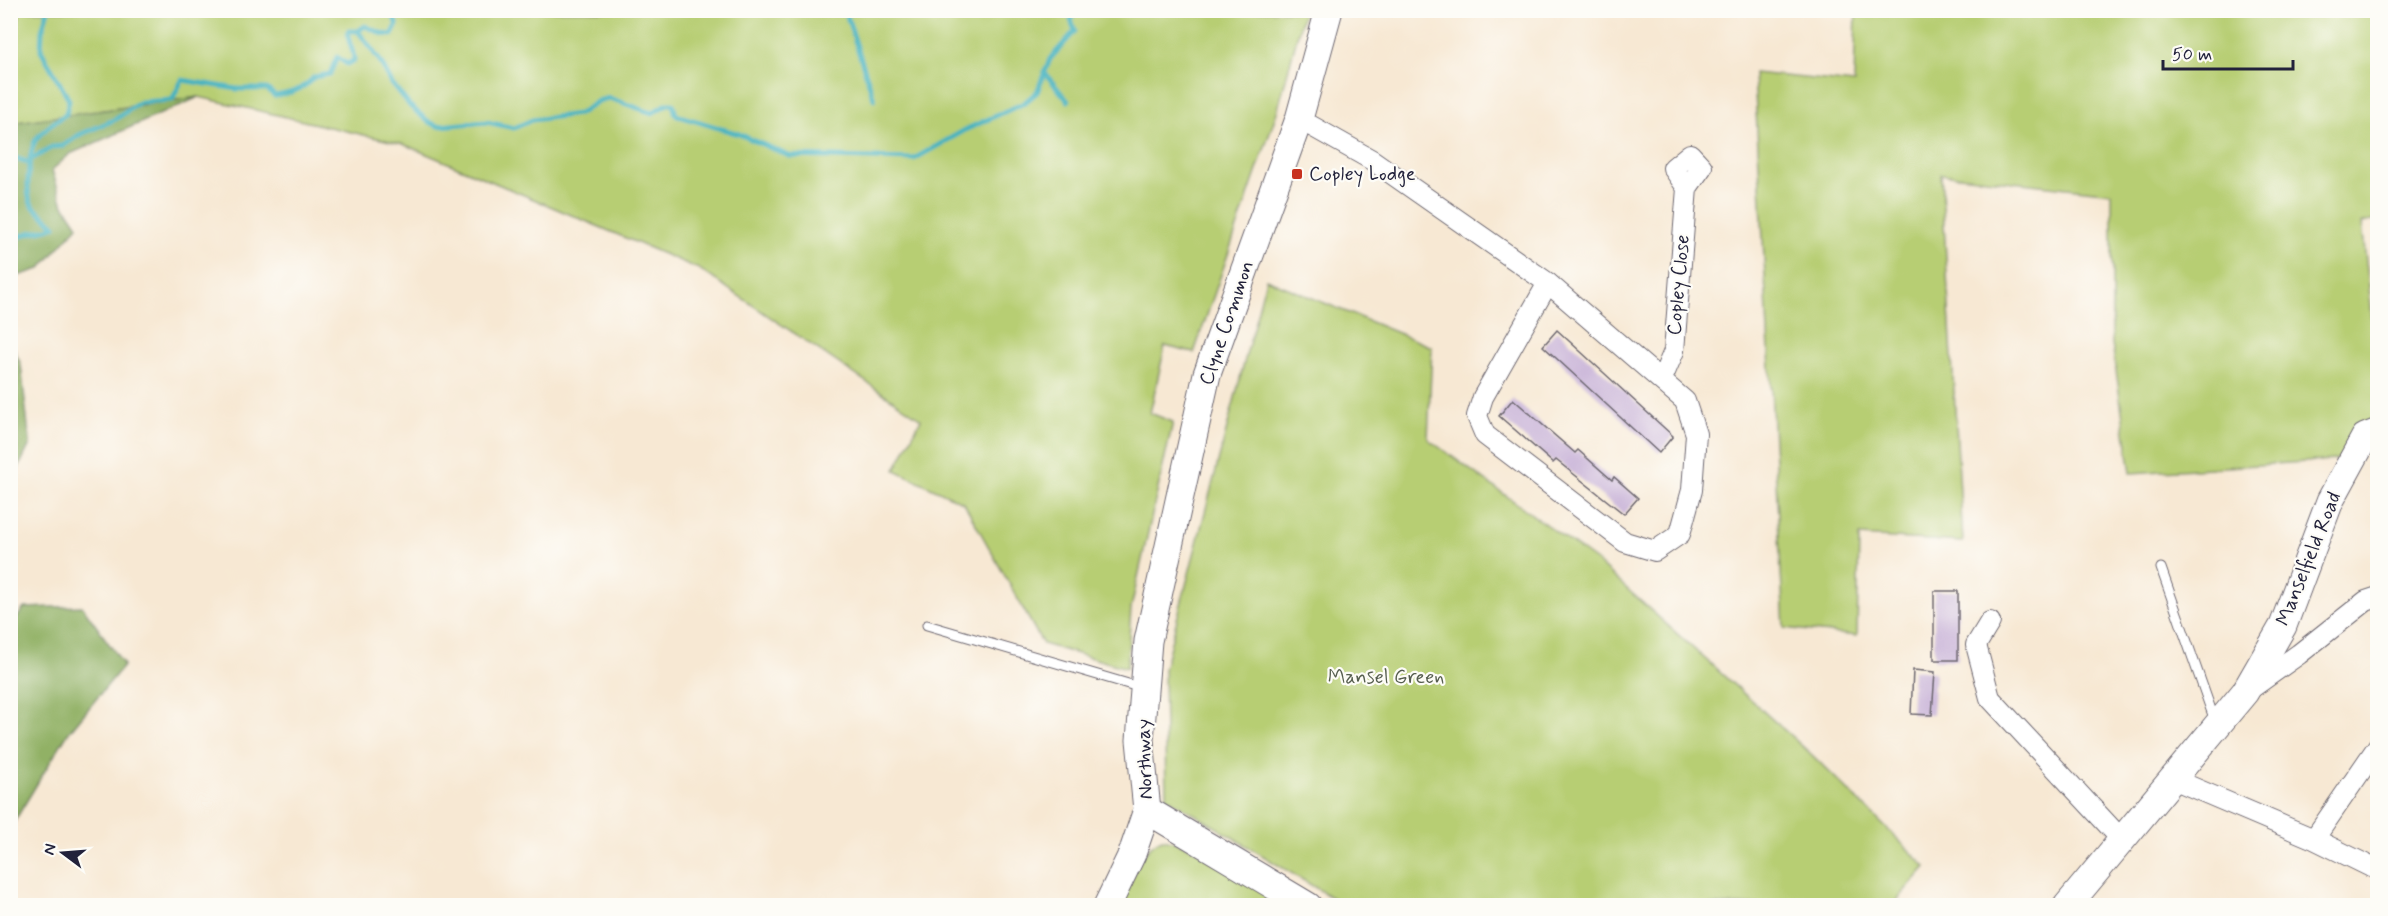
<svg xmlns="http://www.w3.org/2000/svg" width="2388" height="916" font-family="Mynerve,sans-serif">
	<rect width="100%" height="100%" fill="#fdfcf7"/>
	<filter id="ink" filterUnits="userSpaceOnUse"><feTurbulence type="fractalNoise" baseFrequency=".0167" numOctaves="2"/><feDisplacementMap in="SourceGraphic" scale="12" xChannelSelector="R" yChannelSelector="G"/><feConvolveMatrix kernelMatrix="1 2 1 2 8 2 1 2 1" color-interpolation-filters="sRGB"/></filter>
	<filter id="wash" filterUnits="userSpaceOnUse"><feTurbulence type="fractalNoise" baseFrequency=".008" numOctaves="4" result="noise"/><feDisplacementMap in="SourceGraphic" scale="24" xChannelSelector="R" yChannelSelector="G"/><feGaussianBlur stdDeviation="1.35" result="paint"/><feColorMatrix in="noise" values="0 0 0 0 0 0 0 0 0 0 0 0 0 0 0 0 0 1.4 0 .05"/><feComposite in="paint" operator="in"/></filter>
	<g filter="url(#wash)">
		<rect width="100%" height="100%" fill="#f7e8d3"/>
		<path fill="#b7ce73" stroke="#6c7857" stroke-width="1.5" d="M20,11H1304L1277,112L1194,353L1165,346L1150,413L1173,422L1131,608L1127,668L1043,644L964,503L895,470L921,419L699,269L403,144L199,97L11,123V66Z
			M1856,11H2377V220L2362,223C2365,260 2385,395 2371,422C2363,436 2347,449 2337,460L2131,473L2112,343V193L1941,174L1963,542L1859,536L1857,636L1784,628L1754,73L1854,83Z
			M1266,279L1432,347L1428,439L1596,561L1811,754L1926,867L1893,905H1344L1166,797L1164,669Z
			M1162,839C1193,842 1261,888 1291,906H1120C1130,884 1139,848 1162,839Z"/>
		<path fill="#91b165" stroke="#5a6a50" stroke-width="1.5" d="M199,97L70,154L52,170L62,202L78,226L40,269L11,278V123Z
			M10,339L21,365L30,444L11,483Z
			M82,606L124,665L66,736L11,827V626L24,608Z"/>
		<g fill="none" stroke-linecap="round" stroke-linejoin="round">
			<path stroke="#44b2c0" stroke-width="5" d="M845,10L874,99
				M358,31L380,61L392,84L410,106L429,122L438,126L487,122L514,128L532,120L579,114L598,101L609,98L652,113L667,104H673L676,115L739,134L789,156L914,159L967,129L1024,103L1037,92L1050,59L1075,31L1071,20L1076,10
				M1044,72L1068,101
				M10,156L30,163
				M30,160L52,147L63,146L79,135L116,119L140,102L172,100L182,80L237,89H267L275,96C291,93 303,90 314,77L330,74L337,57L347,64L354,60C354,49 347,42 348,31H358L365,26L383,34L392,35L397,25L393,15L395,10
				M10,246C20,229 40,234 55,226C49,219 34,210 31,203C25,192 29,148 37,138C45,128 56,121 66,114L69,100L41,50L42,31L48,10"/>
		</g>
		<g id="blocks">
			<path fill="#c5aed6" d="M1557,330L1673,436L1659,453L1543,346Z
				M1513,399L1575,453L1578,450L1612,480L1614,477L1638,498L1624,514L1556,460L1553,463L1499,416Z
				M1934,591H1958V660H1934Z
				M1913,670L1935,672L1932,715L1911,714Z"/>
		</g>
	</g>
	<g filter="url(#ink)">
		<use href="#blocks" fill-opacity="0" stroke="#6d6770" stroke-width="1.5"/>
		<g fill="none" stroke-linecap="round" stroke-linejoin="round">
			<g stroke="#6d6770" stroke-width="11">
				<path id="lane" d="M2161,568L2215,721
					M927,625L1142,688"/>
			</g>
			<g stroke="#6d6770" stroke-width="22">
				<path id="street" d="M1299,119L1372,160L1548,283L1685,401L1696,434L1692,490L1680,534L1655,551L1625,542L1485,435L1477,416L1483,397L1548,283
					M1662,379L1674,351L1687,188L1673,168L1690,154L1702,167L1687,188
					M1990,622L1976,645L1990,698L2122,840
					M2250,689L2299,654L2366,601L2378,597
					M2173,779L2314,839
					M2371,867L2314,839L2378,746"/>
			</g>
			<g stroke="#6d6770" stroke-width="29">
				<path id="secondary" d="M1147,810L1308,906
					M1107,906L1132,854L1147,810L1140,740L1148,641L1207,374L1299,119L1329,10
					M2067,906L2245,692L2283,626L2330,501L2365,437L2378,432"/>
			</g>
			<use href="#lane" stroke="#fff" stroke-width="9"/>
			<use href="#street" stroke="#fff" stroke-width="20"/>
			<use href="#secondary" stroke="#fff" stroke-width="27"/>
		</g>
	</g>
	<rect fill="#c8321e" stroke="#fdfcf7" stroke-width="2" x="1291" y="168" width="12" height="12" rx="3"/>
	<g text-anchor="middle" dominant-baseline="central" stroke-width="4.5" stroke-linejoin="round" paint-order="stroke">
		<g font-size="20" fill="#22223b" stroke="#fdfcf7" text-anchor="start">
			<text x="1309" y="174">Copley Lodge</text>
		</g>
		<g font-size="20" fill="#22223b" stroke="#fdfcf7">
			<text transform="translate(1679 285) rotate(-85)">Copley Close</text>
			<text transform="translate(1227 323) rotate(-71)">Clyne Common</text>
			<text transform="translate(2309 559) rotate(-68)">Manselfield Road</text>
			<text transform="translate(1145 759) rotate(-92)">Northway</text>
		</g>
		<g font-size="20" fill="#565e4f" stroke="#fdfcf7">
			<text x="1386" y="677">Mansel Green</text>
		</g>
	</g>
	<rect width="2388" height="916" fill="none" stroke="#fdfcf7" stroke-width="36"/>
	<g transform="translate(63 853) rotate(286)" stroke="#fdfcf7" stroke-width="4.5" paint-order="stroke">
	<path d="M0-4.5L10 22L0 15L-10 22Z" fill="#22223b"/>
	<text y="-9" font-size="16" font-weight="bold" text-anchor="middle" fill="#22223b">N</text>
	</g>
	<path d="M2163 60v9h130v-9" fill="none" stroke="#22223b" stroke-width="3"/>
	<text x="2172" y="60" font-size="18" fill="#22223b" stroke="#fdfcf7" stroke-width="4.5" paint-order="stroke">50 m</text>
</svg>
